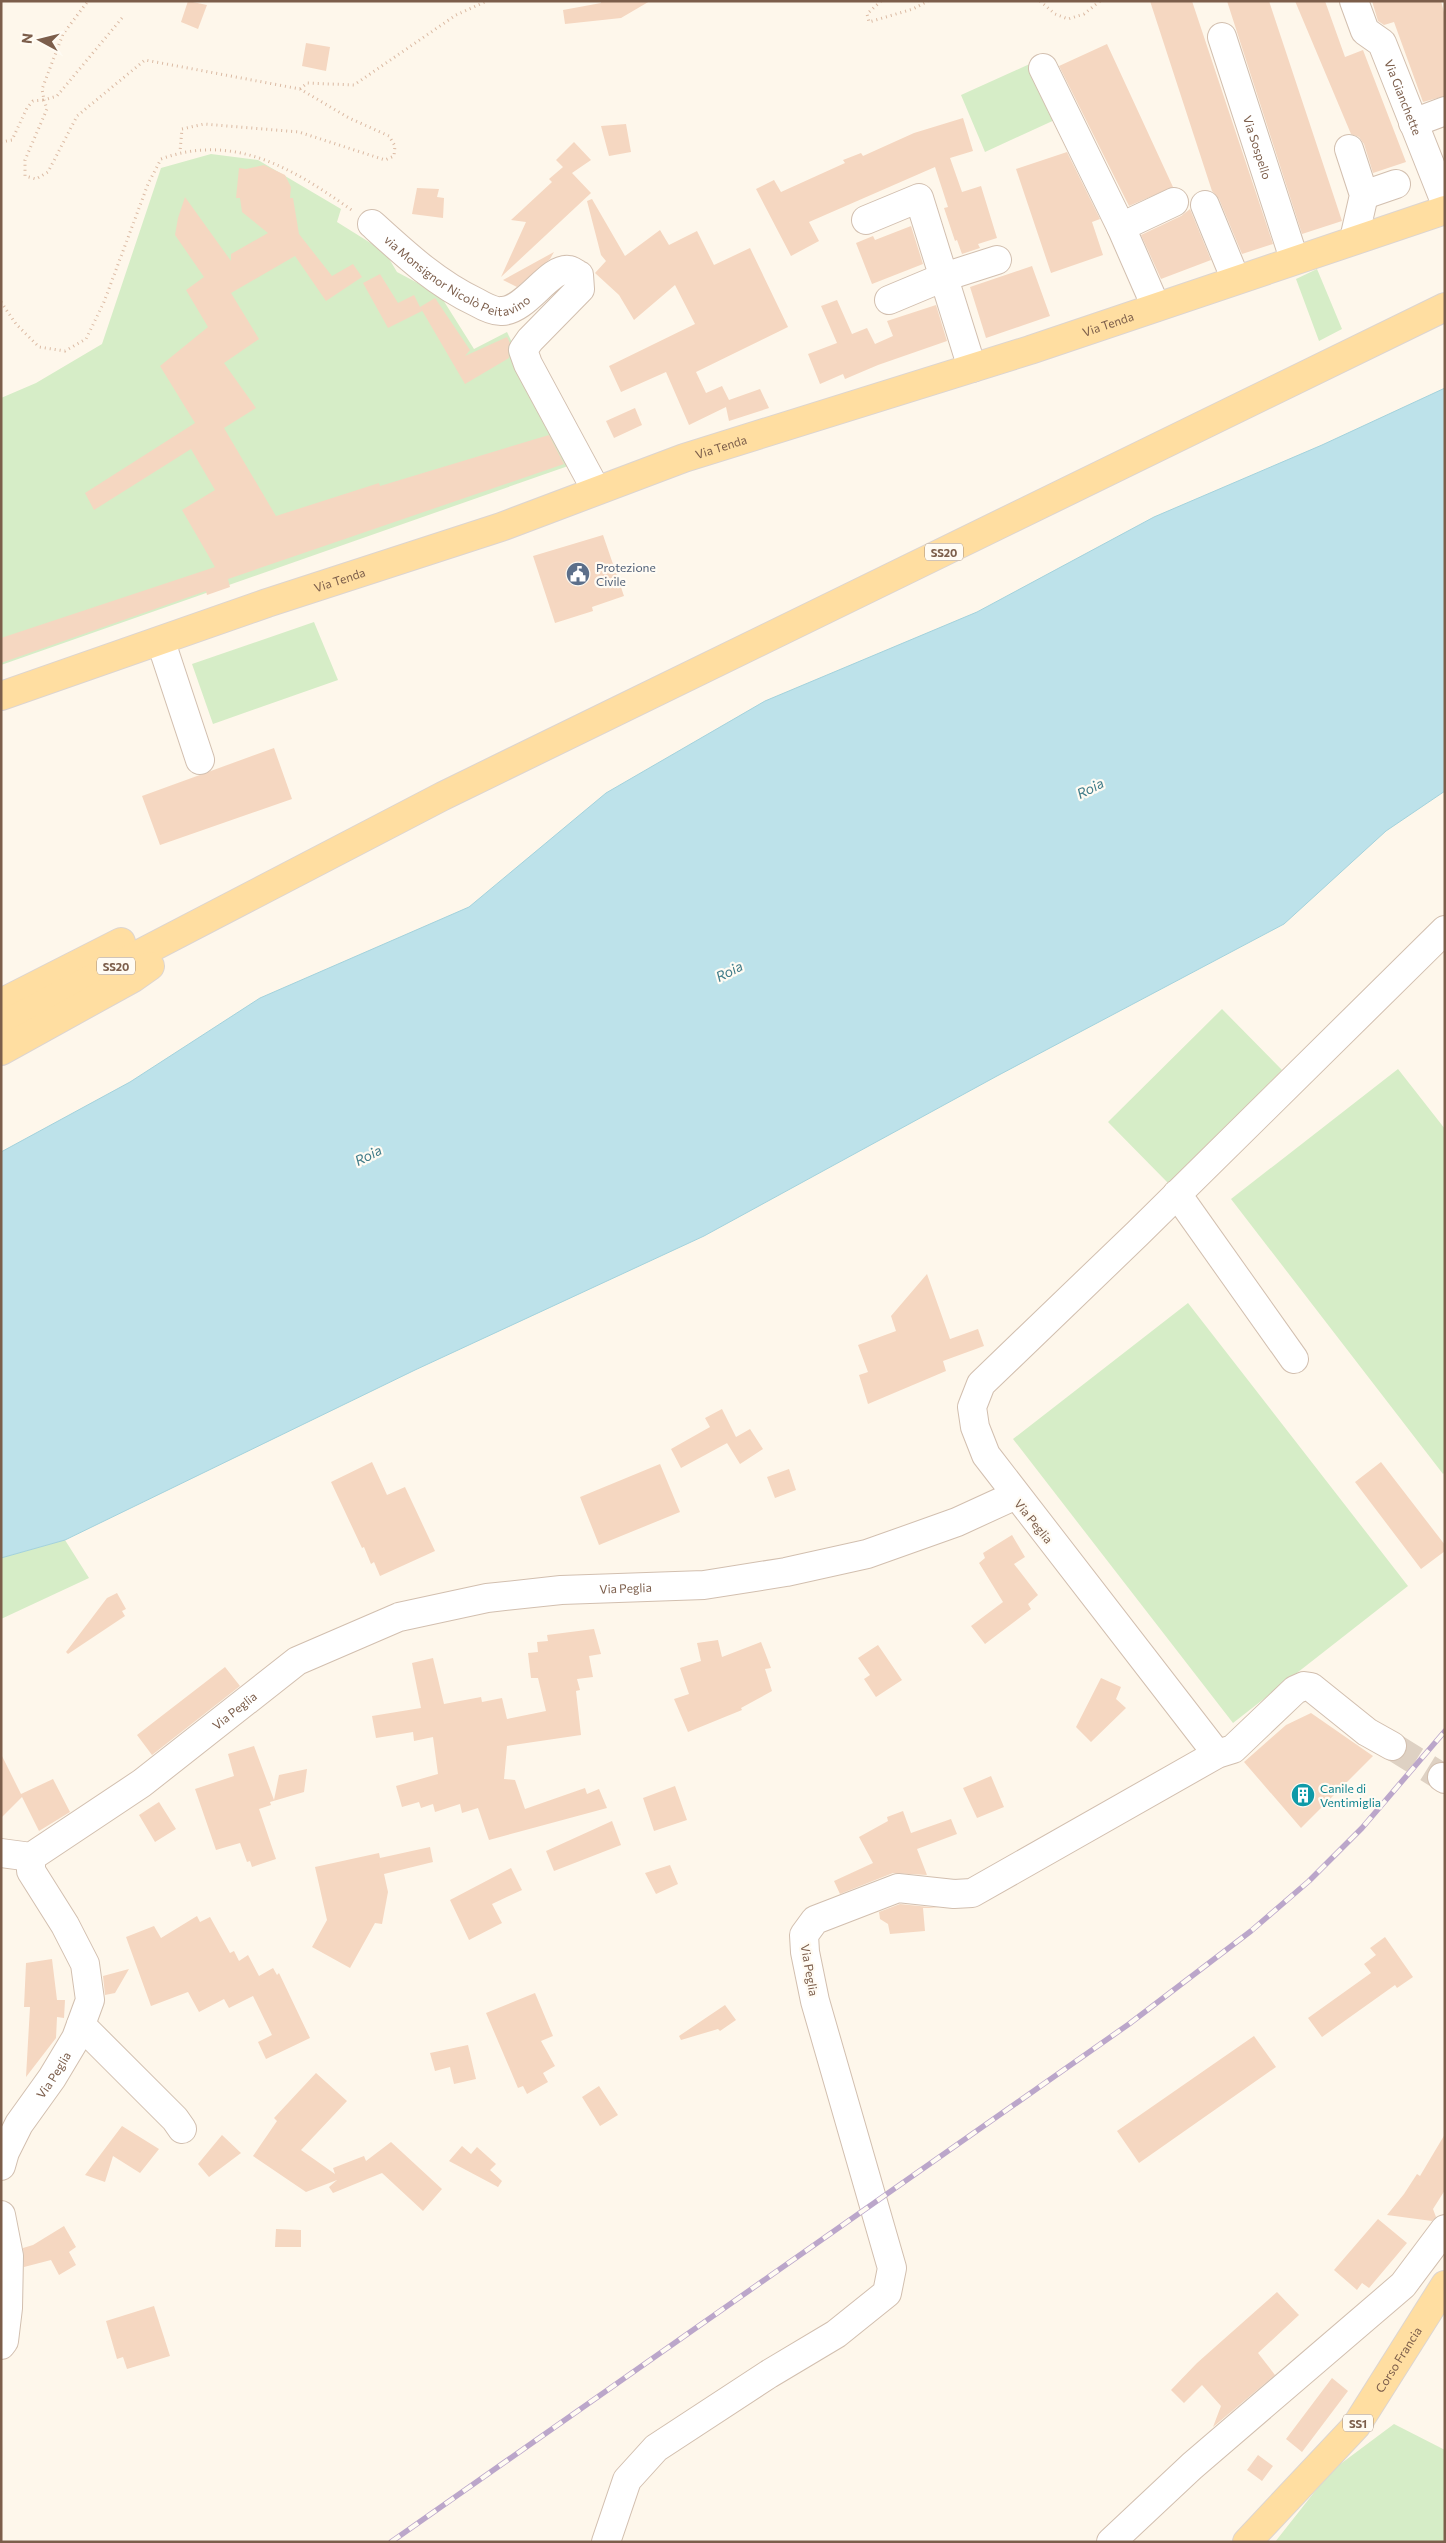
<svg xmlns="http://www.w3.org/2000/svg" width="1446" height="2543" font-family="Commissioner,sans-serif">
	<rect width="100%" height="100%" fill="#fef7eb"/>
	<path fill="#d6edc7" d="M1034,62L1059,118L985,152L961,95Z
		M211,154L258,160L341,209L337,222L385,252L397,272L440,295L474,349L507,332L571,465L1,665V398L36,383L102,344L161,168Z
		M1317,269L1342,329L1319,341L1296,279Z
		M314,622L338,680L213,724L192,664Z
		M1222,1009L1282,1070L1168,1183L1108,1122Z
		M1398,1069L1445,1129V1472L1443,1474L1231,1199Z
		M1188,1303L1408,1586L1233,1723L1013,1439Z
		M65,1540L89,1578L1,1619V1558Z
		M1394,2424L1445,2450V2542H1275L1331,2471Z"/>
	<path fill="#bde2ea" stroke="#a3d2dc" d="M1445,388V791L1386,831L1284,924L997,1076L704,1236L415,1370L65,1540L1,1558V1152L130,1082L260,998L469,907L606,793L765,701L977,612L1154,517L1322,445Z"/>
	<path fill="#f5d7c1" d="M188,1L207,5L198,29L181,22Z
		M601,1H650L621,18L565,24L563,10L601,3Z
		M1150,1H1192L1273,244L1242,254L1219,199L1212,191Z
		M1227,1H1269L1342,221L1302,234Z
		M1295,1H1325L1345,57L1363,50L1406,162L1373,173L1364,144L1359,137L1351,134Z
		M1372,1H1441L1445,16V96L1423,102L1394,22L1384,25L1378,21Z
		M306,43L330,47L326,71L302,66Z
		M1107,44L1173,187L1129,206L1059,66Z
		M963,118L973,151L950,158L962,192L981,186L997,238L978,244L980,248L962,254L957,240L955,241L944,208L948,207L935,167L809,222L819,241L791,256L756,189L774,180L781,192L845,163L843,160L861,153L863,156L914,133Z
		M626,124L631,152L609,156L601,126Z
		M574,142L591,160L572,173L591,193L501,277L526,222L511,220L552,182L549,179L563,167L556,160Z
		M1067,152L1100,219L1092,222L1103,255L1051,273L1016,169Z
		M264,165L285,175L291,187L290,198H293L299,234L332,276L353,264L362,277L326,301L295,256L231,293L259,339L224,363L256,408L224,428L276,516L379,483L380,486L549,435L564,464L228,579L230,587L207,595L206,591L1,663V638L215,567L182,510L215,490L191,449L94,510L85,493L195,423L160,366L208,327L186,290L204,277L175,235L178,218L185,197L231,261V254L268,233L242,212L240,198H236L239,168L246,169Z
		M417,188L439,189L437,197L444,198L443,218L412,214Z
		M592,199L625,256L660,230L669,245L697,231L714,265L750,248L788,327L696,372L706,393L722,386L729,400L760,389L769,408L729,421L726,407L689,425L666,372L621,392L609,366L695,324L675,285L634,320L619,295L595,273L606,261L601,255L587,201Z
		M1190,209L1211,260L1161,279L1141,235L1181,216Z
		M911,226L923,264L872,284L856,243L873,236L875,240Z
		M554,252L550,259L517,287L503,280Z
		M1032,266L1050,316L986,338L970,287Z
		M380,274L398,303L414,295L422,311L388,328L363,283Z
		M435,298L470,350L465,356L507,337L510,343L508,348L509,358L465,384L420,307Z
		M837,300L852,334L867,328L875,344L893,336L887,321L936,305L947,341L878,365L845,379L843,374L820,384L808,354L837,343L821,306Z
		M635,408L642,425L614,438L606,421Z
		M603,535L624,596L592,607L593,611L555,623L533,556Z
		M274,748L292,799L160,845L142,796Z
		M927,1274L950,1339L978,1329L984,1346L943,1361L946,1371L868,1404L859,1375L868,1372L858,1345L896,1331L891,1316Z
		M722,1409L736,1437L750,1429L763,1449L740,1464L727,1443L729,1442L681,1468L671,1449L710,1427L705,1418Z
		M372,1462L387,1495L405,1487L435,1551L380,1576L374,1562L371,1564L364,1547L362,1548L331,1482Z
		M1381,1462L1445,1545V1551L1421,1569L1355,1482Z
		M660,1464L680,1512L599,1545L580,1497Z
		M789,1469L796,1490L775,1498L767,1477Z
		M1012,1535L1025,1557L1014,1564L1038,1595L1028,1604L1031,1609L985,1644L971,1626L1003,1602L979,1563L985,1558L983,1553Z
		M117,1593L126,1609L122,1611L125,1616L68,1654L66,1652L107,1598Z
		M594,1629L601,1654L589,1656L593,1677L577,1679L580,1690L576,1691L581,1735L507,1746L504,1779L515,1780L525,1809L585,1788L587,1794L599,1789L607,1808L489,1840L478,1808L462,1813L460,1804L435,1812L433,1804L421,1808L419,1802L402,1807L396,1786L438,1774L433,1737L414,1741L413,1732L376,1738L372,1716L421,1708L412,1663L433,1658L444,1704L481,1697L482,1702L502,1698L507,1719L546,1711L538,1678H531L528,1653L538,1652L537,1642L548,1641L547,1635Z
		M718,1640L722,1657L761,1642L771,1668L765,1669L772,1691L741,1708L742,1710L688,1732L674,1699L689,1694L680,1668L701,1661L697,1643Z
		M878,1645L902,1680L876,1697L864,1679L870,1675L858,1658Z
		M225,1667L240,1686L152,1755L137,1735Z
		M1101,1678L1121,1687L1116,1699L1126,1708L1091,1742L1076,1727Z
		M1311,1713L1373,1756L1301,1828L1244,1762L1286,1725Z
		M254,1746L274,1800L279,1775L307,1769L304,1792L270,1802L271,1805L259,1809L276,1859L252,1867L250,1861L247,1862L240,1843L216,1850L195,1789L234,1776L228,1754Z
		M1,1754L21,1794L53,1779L70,1812L39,1831L22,1797L1,1818Z
		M991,1776L1004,1807L977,1818L963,1788Z
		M675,1786L687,1820L654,1831L643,1798Z
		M159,1802L176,1829L155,1842L139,1815Z
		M903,1811L911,1833L951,1819L957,1834L917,1849L927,1875L893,1873L840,1894L834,1881L873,1863L859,1837L888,1821L887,1817Z
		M612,1821L621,1845L554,1871L546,1851Z
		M430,1847L433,1862L384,1874L388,1892L382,1924L375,1923L350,1968L312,1947L327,1920L315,1867L379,1853L380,1858Z
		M670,1865L678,1884L656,1894L645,1873Z
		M511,1868L522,1890L492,1904L502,1923L469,1940L450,1900Z
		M900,1904L939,1908H923L925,1931L890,1934L888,1924L880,1919L879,1912Z
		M197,1916L200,1922L210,1917L230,1953L234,1951L239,1961L248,1955L259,1976L273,1968L277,1975L279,1973L310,2038L266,2059L258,2042L272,2035L253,1996L229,2008L224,1999L199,2012L188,1992L151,2006L126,1937L154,1926L161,1938Z
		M1385,1937L1413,1977L1397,1988L1395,1985L1322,2037L1308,2018L1371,1973L1364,1964L1376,1955L1370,1948Z
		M52,1959L57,2000H65L64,2018L57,2017L56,2038L26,2077L30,2007H24L26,1963Z
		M129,1969L115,1993L105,1995L103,1976Z
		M535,1993L553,2036L541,2041L555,2066L543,2073L548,2082L527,2094L523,2086L518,2088L486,2013Z
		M725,2005L736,2020L720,2031L718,2029L681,2040L679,2036Z
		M1254,2036L1276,2067L1139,2163L1117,2131Z
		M468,2045L476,2079L454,2084L450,2067L435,2071L430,2053Z
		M316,2073L347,2101L301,2150L335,2174L333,2168L364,2156L366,2161L391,2142L442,2189L423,2211L382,2173L333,2193L329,2187L337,2180L306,2192L253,2156L277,2121L274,2118Z
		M599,2086L618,2115L600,2126L582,2097Z
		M122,2126L159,2149L140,2173L113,2156L105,2182L85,2175Z
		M1445,2134V2190L1433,2209L1436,2217L1432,2221L1387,2215L1404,2194L1417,2174L1420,2176Z
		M222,2135L241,2153L209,2177L198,2164Z
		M462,2146L471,2154L477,2147L496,2164L490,2170L502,2181L498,2187L449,2161Z
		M1378,2219L1407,2243L1369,2288L1362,2283L1357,2290L1334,2270Z
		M64,2226L76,2247L69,2252L76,2265L59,2275L51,2260L24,2267L23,2248L33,2245Z
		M276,2229L301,2230V2247H275Z
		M1277,2292L1299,2315L1258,2353L1275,2375L1213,2427L1221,2406L1202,2385L1184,2403L1171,2390L1197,2363Z
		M154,2306L170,2356L127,2369L123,2357L117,2359L106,2321Z
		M1332,2378L1348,2391L1302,2452L1286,2439Z
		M1258,2455L1273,2466L1262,2481L1247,2470Z"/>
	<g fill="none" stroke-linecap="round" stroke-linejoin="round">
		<path stroke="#ded1c3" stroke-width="28" stroke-dasharray="28 14" stroke-linecap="butt" d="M1392,1746L1442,1777"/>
		<g stroke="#d2bfaf" stroke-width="30">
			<g id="minor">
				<path id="s1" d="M1354,1L1365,31L1382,43L1445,202"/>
				<path id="s2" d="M1222,37L1294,259"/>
				<path d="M1043,68L1121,227"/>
				<path d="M1413,123L1445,111"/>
				<path d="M1349,149L1364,195L1354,239"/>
				<path d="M1364,195L1396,184"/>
				<path d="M1205,205L1235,278"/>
				<path d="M866,220L919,198L972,368"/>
				<path id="s3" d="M372,224C405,254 436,283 476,302C483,306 494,312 502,311C527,310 549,267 569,270C572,270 576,274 579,275L580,289L530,340L523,350L528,364L596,490"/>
				<path d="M889,300L944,277L997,260"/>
				<path d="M1156,307L1121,227L1174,202"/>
				<path d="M161,642L200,760"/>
				<path d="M1177,1194L1294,1359"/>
				<path d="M1217,1754L986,1455L975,1427L972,1407L981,1384L1138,1233L1445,930"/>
				<path d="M1442,1777L1445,1779"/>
				<path id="s4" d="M1,1853L31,1857L142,1783L297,1661L399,1617L487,1598L561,1590L704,1585L786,1572L867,1554L957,1522L1016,1495"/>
				<path d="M81,2025L175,2119L182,2129"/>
				<path id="s5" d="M1,2166L5,2152L19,2124L52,2078L76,2038L90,2000L85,1964L65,1925L31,1871V1857"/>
				<path d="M1,2215L9,2256L8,2308L4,2341L1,2345"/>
				<path d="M606,2542L627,2480L656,2448L769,2374L836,2334L887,2293L892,2268L815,2001L805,1952L804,1935L815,1920L898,1888L954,1894L972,1893L1217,1754L1233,1749L1295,1690L1304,1686L1311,1687L1367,1732L1392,1746"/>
				<path d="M1111,2542L1192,2466L1403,2285L1445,2229"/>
			</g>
		</g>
		<g stroke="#ddd5d0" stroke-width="30">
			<g id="major">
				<path id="s6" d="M1,696L267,603L501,527L684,458L1030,350L1445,210"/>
				<path d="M1,1003L121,942"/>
				<path d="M1,1026L443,796L1445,307"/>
				<path d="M1,1051L133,978L150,966"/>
				<path id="s7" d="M1247,2542L1356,2426L1445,2285"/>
			</g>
		</g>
		<path stroke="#dbbaa3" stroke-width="3" stroke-dasharray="1 4" stroke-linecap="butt" d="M881,1L867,14L869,22L913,9L928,1
			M1040,1L1055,14L1068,19L1084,14L1100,1
			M122,18L57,96L44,100L47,109L25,160V176L36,179L48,172L77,116L145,60L300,89L349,118L389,136L395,146L394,156L385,160L299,132L204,124L182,129L180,152
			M300,89L307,83L354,85L456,15L487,1
			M1,142L12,140L27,108L33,101L44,100L42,89L63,34L88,1
			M1,302L16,324L39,347L65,351L86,339L104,302L148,184L161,159C234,132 294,169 353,211"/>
		<use href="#minor" stroke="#fff" stroke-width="28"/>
		<use href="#major" stroke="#ffdea1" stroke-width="28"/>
		<g stroke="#bba6ca" stroke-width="5.5">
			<path id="rail" d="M391,2542L1129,2024L1251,1931L1309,1881L1362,1828L1445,1731"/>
		</g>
		<use href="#rail" stroke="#fffbf3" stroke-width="4" stroke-dasharray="11" stroke-linecap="butt"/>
	</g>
	<defs>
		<g id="civic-disc" transform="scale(1.25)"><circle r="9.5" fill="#5c6f8a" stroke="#fffbf3"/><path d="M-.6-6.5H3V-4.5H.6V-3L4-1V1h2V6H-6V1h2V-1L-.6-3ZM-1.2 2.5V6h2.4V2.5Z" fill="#fff"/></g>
		<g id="building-disc" transform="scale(1.25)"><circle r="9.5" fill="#0f9aa8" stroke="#fffbf3"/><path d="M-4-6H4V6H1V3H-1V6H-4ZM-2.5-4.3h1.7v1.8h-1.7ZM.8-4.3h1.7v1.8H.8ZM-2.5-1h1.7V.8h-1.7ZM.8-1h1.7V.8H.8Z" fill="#fff"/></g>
	</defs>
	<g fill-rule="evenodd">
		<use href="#civic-disc" x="578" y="574"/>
		<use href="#building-disc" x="1303" y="1795"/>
	</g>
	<g text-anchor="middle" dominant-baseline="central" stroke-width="4.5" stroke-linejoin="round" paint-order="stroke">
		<g fill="#fffbf3" stroke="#a38d7d" stroke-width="1">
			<rect x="925" y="543.5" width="38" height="17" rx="4"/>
			<rect x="97" y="957.5" width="38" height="17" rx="4"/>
			<rect x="1343" y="2414.5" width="30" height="17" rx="4"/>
		</g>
		<g font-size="11" font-weight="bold" fill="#7c5e4b">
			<text x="944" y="552">SS20</text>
			<text x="116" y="966">SS20</text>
			<text x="1358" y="2423">SS1</text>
		</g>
		<g font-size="12" fill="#7c5e4b" stroke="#fffbf3">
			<text stroke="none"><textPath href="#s1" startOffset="111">Via Gianchette</textPath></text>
			<text stroke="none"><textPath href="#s2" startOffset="116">Via Sospello</textPath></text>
			<text stroke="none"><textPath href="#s3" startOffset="104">via Monsignor Nicolò Peitavino</textPath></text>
			<text stroke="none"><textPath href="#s6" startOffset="1168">Via Tenda</textPath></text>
			<text stroke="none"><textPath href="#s6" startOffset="762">Via Tenda</textPath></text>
			<text stroke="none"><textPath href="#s6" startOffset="358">Via Tenda</textPath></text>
			<text transform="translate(1034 1521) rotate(51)">Via Peglia</text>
			<text stroke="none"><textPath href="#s4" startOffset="701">Via Peglia</textPath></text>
			<text stroke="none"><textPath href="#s4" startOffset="281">Via Peglia</textPath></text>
			<text transform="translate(810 1970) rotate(80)">Via Peglia</text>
			<text stroke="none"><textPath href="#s5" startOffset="106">Via Peglia</textPath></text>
			<text stroke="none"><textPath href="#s7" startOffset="238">Corso Francia</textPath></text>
		</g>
		<g font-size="12" fill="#4e5e75" stroke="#fffbf3" text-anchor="start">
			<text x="596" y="567">Protezione<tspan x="596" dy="14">Civile</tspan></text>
		</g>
		<g font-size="12" fill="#0d838f" stroke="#fffbf3" text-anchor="start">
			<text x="1320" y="1788">Canile di<tspan x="1320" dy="14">Ventimiglia</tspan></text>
		</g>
		<g font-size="14" font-style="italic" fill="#3f7b88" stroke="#fffbf3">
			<text transform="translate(1090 788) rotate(-27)">Roia</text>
			<text transform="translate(729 971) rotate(-27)">Roia</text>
			<text transform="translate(368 1155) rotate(-27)">Roia</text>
		</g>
	</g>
	<rect width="1446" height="2543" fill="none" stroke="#7c5e4b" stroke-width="5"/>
	<g transform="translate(40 40) rotate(277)" stroke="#fffbf3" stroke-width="4" paint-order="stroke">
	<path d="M0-4L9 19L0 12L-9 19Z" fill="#7c5e4b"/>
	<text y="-8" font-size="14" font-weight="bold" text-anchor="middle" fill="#7c5e4b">N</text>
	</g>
</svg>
